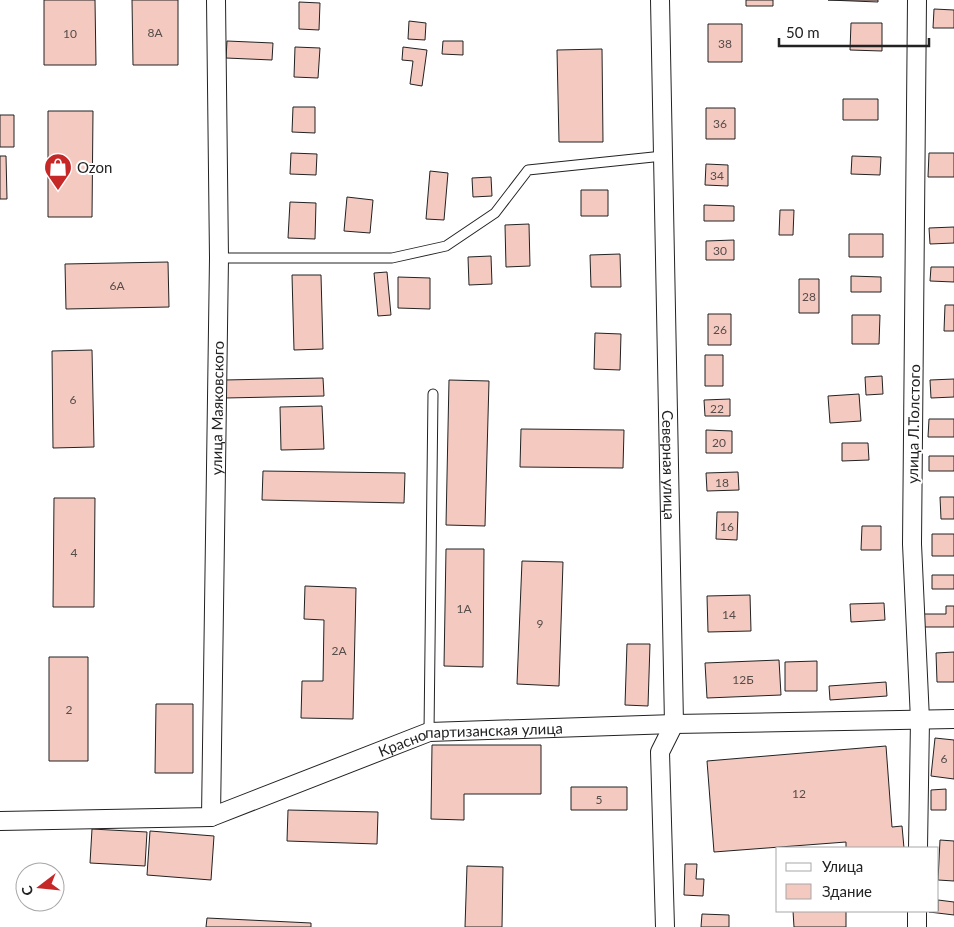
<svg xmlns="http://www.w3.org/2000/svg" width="954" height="927" font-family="Lato,sans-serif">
	<rect width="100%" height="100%" fill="#fff"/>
	<path fill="#f3c9c0" stroke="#222" d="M44,0H95L96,65H44Z
		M132,0H178V65H133Z
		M746,0H773V6H746Z
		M828,0H878V2Z
		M299,2L320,3L319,30L299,29Z
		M934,9L954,10V28H933Z
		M409,21L426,23L425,40L408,39Z
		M851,23H882V51L850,50Z
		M708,24H742V62H708Z
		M227,41L273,43L272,60L226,58Z
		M443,41H463V55L442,54Z
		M295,47L320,48L318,78L294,77Z
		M403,47L427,50L422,86L410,84L413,61L402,60Z
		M602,49L603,142H559L557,50Z
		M843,99H878V120H843Z
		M293,107H315V133L292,132Z
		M706,108H735V139H706Z
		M48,111H93L92,217H48Z
		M0,115H14V147H0Z
		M291,153L317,154L316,175L290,174Z
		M929,153H954V177H928Z
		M0,156H6L7,199H0Z
		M852,156L881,157L880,175L851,174Z
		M706,164L728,165V186L705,185Z
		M430,171L448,173L444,220L426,219Z
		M491,177L492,196L473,197L472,178Z
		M581,190H608V216H581Z
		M347,197L373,200L370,233L344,231Z
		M290,202L316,203L315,239L288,238Z
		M704,205L734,206V221H704Z
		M780,210H794L793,235H779Z
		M529,224L530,266L506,267L505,225Z
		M954,227V243L930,244L929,228Z
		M849,234H883V257H849Z
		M734,240V260H706V241Z
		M620,254L621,287H591L590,255Z
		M491,256L492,284L469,285L468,257Z
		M168,262L169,307L66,309L65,264Z
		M931,267H954V282L930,281Z
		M387,272L391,315L378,316L374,273Z
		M292,275H321L323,349L294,350Z
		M851,276L881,277V292H851Z
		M398,277L430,278V309L398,308Z
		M799,279H819V313H799Z
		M945,305H954V331H944Z
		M708,314H731V345H708Z
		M852,315H880L879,344H852Z
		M595,333L621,334L620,370L594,369Z
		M92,350L94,447L53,448L52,351Z
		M705,355H723V386H705Z
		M882,376L883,394L866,395L865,377Z
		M323,378L324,396L225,398L224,380Z
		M954,379V397L931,398L930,380Z
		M449,380L489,381L485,526L446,525Z
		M859,394L861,421L830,423L828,396Z
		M730,399V416H705L704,400Z
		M322,406L324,449L281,450L280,407Z
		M929,419H954V437H928Z
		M521,429L624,430L623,468L520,467Z
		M706,430L732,431V453H706Z
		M842,443H868L869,460L842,461Z
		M929,456H954V471H929Z
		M263,471L405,473L404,503L262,500Z
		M738,472L739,490L707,491L706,473Z
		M940,497H954V519H941Z
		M54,498H95L94,607H53Z
		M717,512H738L737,540L716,539Z
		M862,526H881V550H861Z
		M932,534H954V556H932Z
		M446,549H484L483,667L444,666Z
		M522,561L563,562L559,686L517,684Z
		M932,575H954V589H932Z
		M305,586L356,588L353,719L301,718L302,681H323L324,620L304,619Z
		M750,595L751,631L708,632L707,596Z
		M884,603L885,620L851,622L850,604Z
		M946,606H954V627H924V614H946Z
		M627,644H650L648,706L625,705Z
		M954,652V682H937L936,653Z
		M49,657H88V761H49Z
		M779,660L781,695L707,698L705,663Z
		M817,661V691H785V662Z
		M886,682L887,696L830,700L829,686Z
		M156,704H193V773H155Z
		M935,738L954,740V779L931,776Z
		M432,745H541V794H464V820L431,819Z
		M886,746L892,827L902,826L904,848H846V842L714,852L707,761Z
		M571,787H627V810H571Z
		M946,789V810H931V790Z
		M288,810L378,812L377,844L287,841Z
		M92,829L147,832L145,866L90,863Z
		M150,831L214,836L211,880L147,875Z
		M940,840L954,841V881L938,880Z
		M685,864H697L696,879H704L703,896L684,895Z
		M467,866L503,867L502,927H465Z
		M938,900L954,902V915L929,912L938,911Z
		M793,911H846V927H794Z
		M702,914L729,915V927H701Z
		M207,918L311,923V927H206Z"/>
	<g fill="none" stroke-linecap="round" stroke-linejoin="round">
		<g stroke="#222" stroke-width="11">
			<path id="service" d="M219,258H392L446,246L495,213L528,170L663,156
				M429,732L433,394"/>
		</g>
		<g stroke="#222" stroke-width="20">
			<g id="minor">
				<path id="s1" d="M660,0L674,724L660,752L665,927"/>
				<path d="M917,0L912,544L920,720L918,848"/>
				<path id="s2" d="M211,817L219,258L216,0"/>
				<path id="s3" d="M0,821L211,817L429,732L674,724L954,719"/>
				<path d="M917,927V911"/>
			</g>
		</g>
		<use href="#service" stroke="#fff" stroke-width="9"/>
		<use href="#minor" stroke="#fff" stroke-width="18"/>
	</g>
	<defs>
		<g id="shop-pin" transform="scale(1.4375)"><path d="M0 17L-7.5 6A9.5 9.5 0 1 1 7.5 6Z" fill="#c62828" stroke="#fff"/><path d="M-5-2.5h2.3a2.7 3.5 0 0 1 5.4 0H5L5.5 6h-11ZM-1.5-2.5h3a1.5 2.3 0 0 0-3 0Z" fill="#fff"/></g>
	</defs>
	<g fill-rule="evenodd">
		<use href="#shop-pin" x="58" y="167"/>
	</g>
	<g text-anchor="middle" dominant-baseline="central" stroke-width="4" stroke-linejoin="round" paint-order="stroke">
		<g font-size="12" fill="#564c4a">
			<text x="155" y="32">8А</text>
			<text x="70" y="33">10</text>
			<text x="725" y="43">38</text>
			<text x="720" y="123">36</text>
			<text x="717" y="175">34</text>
			<text x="720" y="250">30</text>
			<text x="117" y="285">6А</text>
			<text x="809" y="296">28</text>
			<text x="720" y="329">26</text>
			<text x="73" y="399">6</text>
			<text x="717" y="408">22</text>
			<text x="719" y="442">20</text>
			<text x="722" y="482">18</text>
			<text x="727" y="526">16</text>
			<text x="74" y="552">4</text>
			<text x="464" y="608">1А</text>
			<text x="729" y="614">14</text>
			<text x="540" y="623">9</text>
			<text x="339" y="650">2А</text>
			<text x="743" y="679">12Б</text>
			<text x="69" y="709">2</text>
			<text x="944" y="758">6</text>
			<text x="799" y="793">12</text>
			<text x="599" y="799">5</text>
		</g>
		<g font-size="15" fill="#222" stroke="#fff" text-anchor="start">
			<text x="77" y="167">Ozon</text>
		</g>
		<g font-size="15" fill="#222" stroke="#fff">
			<text stroke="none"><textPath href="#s2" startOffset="409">улица Маяковского</textPath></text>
			<text transform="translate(913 424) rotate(-89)">улица Л.Толстого</text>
			<text stroke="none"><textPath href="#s1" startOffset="465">Северная улица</textPath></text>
			<text stroke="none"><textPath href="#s3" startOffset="485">Краснопартизанская улица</textPath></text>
		</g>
	</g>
	<rect x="776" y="847" width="162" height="65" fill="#ffffff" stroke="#a7a7a7"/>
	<rect x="786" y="863" width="25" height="8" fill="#ffffff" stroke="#a7a7a7"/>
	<text x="822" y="872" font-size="15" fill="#222222">Улица</text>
	<rect x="786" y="884" width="25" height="15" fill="#f3c9c0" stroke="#a7a7a7"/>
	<text x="822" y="897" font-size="15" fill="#222222">Здание</text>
	<g transform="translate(40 887) rotate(254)"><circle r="24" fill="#ffffff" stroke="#a7a7a7"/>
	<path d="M0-4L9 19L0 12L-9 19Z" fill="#c62828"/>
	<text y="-8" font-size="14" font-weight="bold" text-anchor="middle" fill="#222222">С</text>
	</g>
	<path d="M779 38v8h150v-8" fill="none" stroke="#222222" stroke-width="2.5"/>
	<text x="786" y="38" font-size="15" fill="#222222" stroke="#ffffff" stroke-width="4" paint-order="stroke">50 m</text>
</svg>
